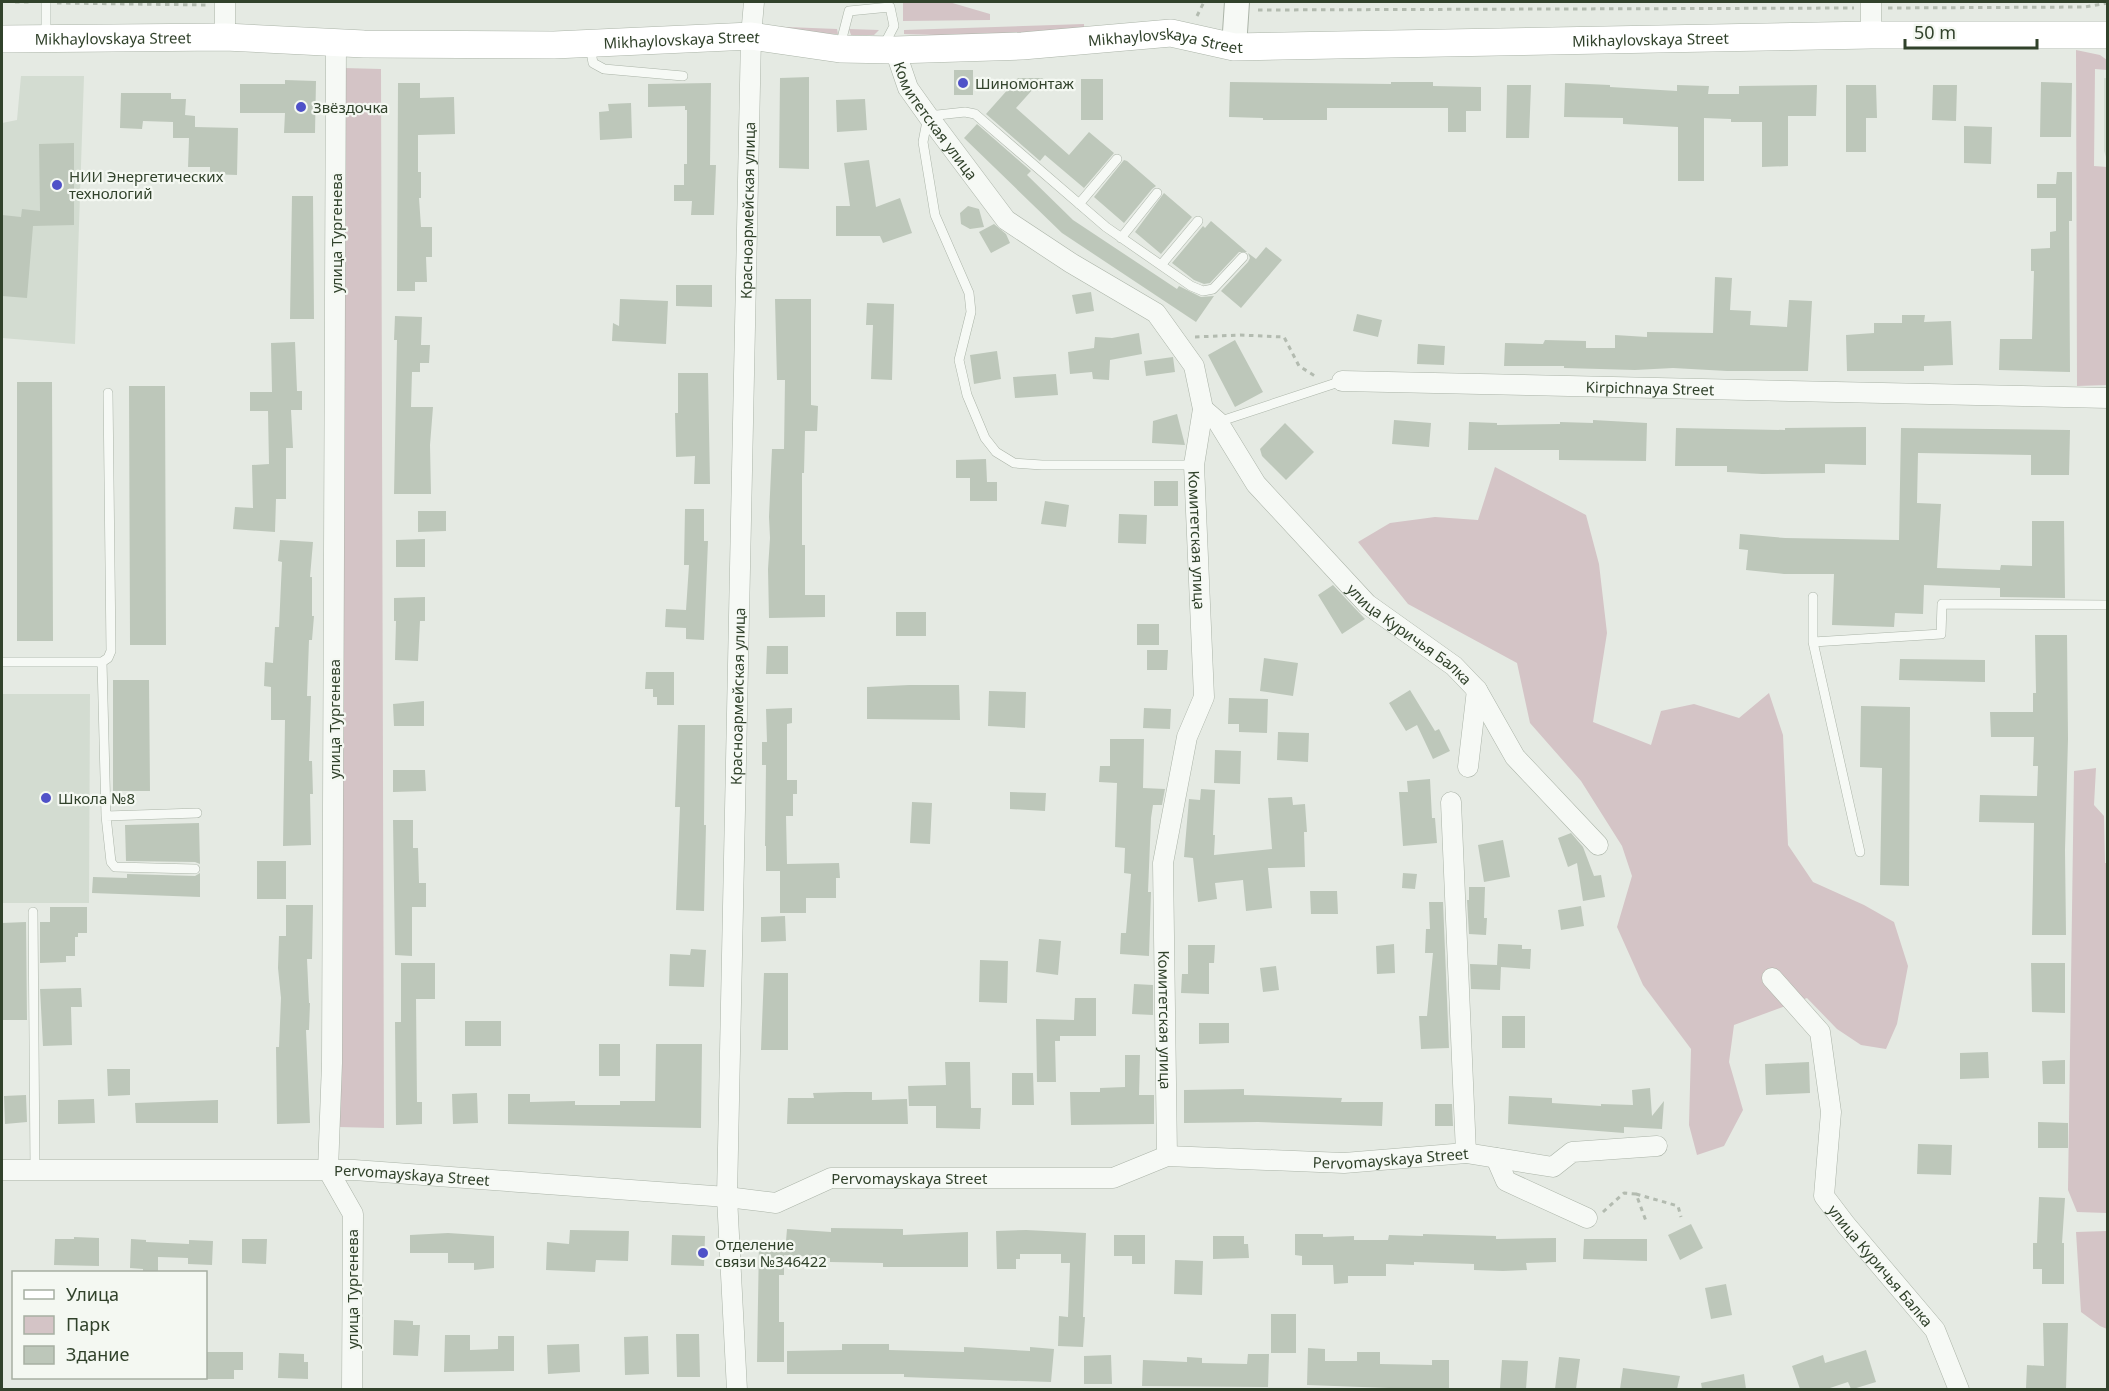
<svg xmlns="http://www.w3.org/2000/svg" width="2109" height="1391" font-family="'Noto Sans',sans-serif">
	<rect width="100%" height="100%" fill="#e5eae3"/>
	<path fill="#d3dcd1" d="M21,76H84L75,344L2,338V123L17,120Z
		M2104,78H2108L2106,157L2104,151Z
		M2,694H90L89,903H2Z"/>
	<path fill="#d4c4c6" d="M903,2H949L990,14V20L903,21Z
		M1084,24V27L999,37L904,34V30Z
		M759,26L837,29L838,34L759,32Z
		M849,29L879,30L874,35H851Z
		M2076,50L2100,55L2107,60V70L2095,69L2094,166L2107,167V385L2077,386Z
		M343,68L381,69L384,1128L338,1127Z
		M1495,467L1586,515L1599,564L1607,633L1593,722L1651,745L1661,711L1694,704L1739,718L1769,693L1783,735L1788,845L1813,882L1864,905L1894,922L1908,966L1897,1024L1886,1049L1861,1045L1837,1029L1807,998L1734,1025L1729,1062L1743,1110L1724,1146L1697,1155L1689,1125L1691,1049L1643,985L1617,927L1632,876L1622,846L1581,781L1530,723L1517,663L1408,604L1358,542L1390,523L1435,517L1478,520Z
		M2096,768L2094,805L2104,816L2105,863H2108L2107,1213L2077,1212L2068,1190L2074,771Z
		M2107,1231H2108L2107,1329L2100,1326L2081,1312L2076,1232Z"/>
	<path fill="#bdc7ba" d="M954,70H973V95H954Z
		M809,77V169L779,168L780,78Z
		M1018,78H1043L1016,108L1069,155L1089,132L1114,153L1084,188L1045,155L1040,161L986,114Z
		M1081,79H1103V120H1081Z
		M285,80L316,81L315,133H284L285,113H240V84H285Z
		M1230,82L1391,84V82H1433V86L1481,87V111H1466V132H1448V108H1327V120H1263V118L1229,117Z
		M2041,82L2072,83L2071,137H2040Z
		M398,83H420V98L454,97L455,134L418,135V172H421V198H419L421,227H432V257H426L427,282H415V291H397Z
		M711,83L710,165H716L714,215H691L692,201H674V185H684V164H687V110H685V106L648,107V84Z
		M1565,83L1610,85V87L1677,91V85L1709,86L1708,94H1739V86L1817,85L1816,116H1788V166L1762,167V122H1731V119L1704,118V181H1678V127L1623,124V118L1564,117Z
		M1507,85H1531L1529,138H1506Z
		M1846,85H1876L1877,118H1866V152H1846Z
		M1933,85H1957L1956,121L1932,120Z
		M121,93H171V99H186L185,115L195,116V127L238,128L237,175L210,174V167H188L189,138H173V122L143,121L142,129L120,128Z
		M865,99L867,130L837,132L836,100Z
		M631,103L632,138L600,140L599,112L609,111L608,104Z
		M977,124L1031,171L1027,175L1073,220L1177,289L1179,286L1201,297L1214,296L1196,322L1062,233L964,138Z
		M1964,126L1992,127L1991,164L1964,163Z
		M74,143V225L33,226L27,298L2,296V215L21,217L22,209L40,211L39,144Z
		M869,160L876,207L900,198L912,233L883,243L880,236H836V206H850L844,163Z
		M1124,160L1127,161L1156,186L1152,189L1124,223L1094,197Z
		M2057,172H2072V221H2069L2070,372L1999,370L2000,339H2032L2034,271H2031V249L2050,248V232L2056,231V198H2037V184H2056Z
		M1164,193L1192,217L1161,254L1135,232Z
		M292,196H313L314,319H290Z
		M968,206L979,209L984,227L970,229L961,224L960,213Z
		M1211,221L1247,252H1239L1210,283L1204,284L1194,280L1172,263L1203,226L1205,228Z
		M994,224L1006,234L1010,243L991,253L979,232Z
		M1266,247L1282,260L1241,308L1221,291L1248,262L1250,258L1248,253L1256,259Z
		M1715,277L1732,278L1730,310L1751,311L1750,325L1787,327L1789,300L1812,301L1808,371H1727L1673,368L1635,370L1564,368V366H1504L1505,343L1543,344L1545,340L1586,341V348H1615V335L1647,337V332L1713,333Z
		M676,285H712V307L676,306Z
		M1091,292L1094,311L1076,314L1072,295Z
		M620,299L668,301L666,344L612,341L613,323L619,326Z
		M775,299H811V405L818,406L817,431H805L804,473H802V545H805V595H825V617L769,618L768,569L770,538L769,517L772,449H784L785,380H777Z
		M867,303L894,304L892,380L871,379L873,325H866Z
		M1357,314L1382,320L1378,337L1353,331Z
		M1902,315H1925L1924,322L1951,321L1953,365L1924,366V371H1847L1846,335L1874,333V323H1902Z
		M395,316L422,317L421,345H430L429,363H420V372H412L411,407H433L430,445L431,494H394L397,340H394Z
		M1139,333L1142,354L1110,360L1109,380L1093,379L1092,372L1070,374L1068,352L1094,348L1095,337L1112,338Z
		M1235,340L1263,392L1235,407L1208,355Z
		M295,342L297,391H302V410H291L293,448H286V499H276L275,532L233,529L235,507L253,508L252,465L269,464L268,411H250V392H272L271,343Z
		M1418,344L1445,346L1444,365L1417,364Z
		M997,351L1001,379L974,384L970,355Z
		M1173,357L1175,372L1146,376L1144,361Z
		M678,373H708L710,484H694L695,456L676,457L675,413H678Z
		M1056,374L1058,395L1015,398L1013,377Z
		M17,382H52L53,641H17Z
		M129,386H165L166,645H130Z
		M1177,414L1185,445L1152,443L1153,421Z
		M1394,420L1431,423L1429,447L1392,444Z
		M1593,420L1647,423L1646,461L1559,460V450H1468L1469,422L1497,423V425L1560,424V422L1593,423Z
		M1285,423L1314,452L1286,480L1262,456L1260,449Z
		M1866,427V465L1825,464V473L1762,474L1727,472V466H1675L1676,428L1785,430V428Z
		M1901,428L2070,430L2069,475H2031V455L1918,453L1917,503L1941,504L1937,568L2000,570L2001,565L2032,566V521H2064L2065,598L2000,597V588L1924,585L1923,614L1895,613L1894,627L1832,625L1834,574H1784L1746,570L1748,550L1739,549L1740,534L1785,538L1899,540Z
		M986,459L987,482H997V501H970V478H956V460Z
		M1154,481H1178V506H1154Z
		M1045,501L1069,505L1066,527L1041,524Z
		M685,509H704V541H708L704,640L686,639V628L665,627L666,609L686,610L689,565H684Z
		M418,511H446V531L418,532Z
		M1119,514L1147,515L1146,544L1118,543Z
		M425,539V567H396V540Z
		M280,540L313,542L310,577H312V616H314L312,640H309L307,696H311L309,761H312L313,794H310L311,845L283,846L285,720H271V687L264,686L265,662L273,663L275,627H279L282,562L278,561Z
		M1333,585L1365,619L1342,634L1318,595Z
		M425,597V621H420L418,661L395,660L396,621H394V598Z
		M896,612H926V636H896Z
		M1137,624H1159V645H1137Z
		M2035,635H2067L2068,739L2065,850L2066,935H2032L2034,823L1979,822L1980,795L2037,796L2038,766H2033L2034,737H1991L1990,712H2033V693H2036Z
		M767,646H788V674H766Z
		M1147,650H1168L1167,670H1147Z
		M1264,658L1298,663L1293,696L1260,691Z
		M1900,659L1985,660V682L1899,680Z
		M646,672H674V705H657V697H653V689H645Z
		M113,680H149L150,791H113Z
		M909,685H959L960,720L867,719V687Z
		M1410,690L1435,731L1439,729L1450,751L1433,759L1417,725L1406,731L1389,703Z
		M989,691L1026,692L1025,728L988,726Z
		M1229,698L1268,699L1267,733L1239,732V724H1228Z
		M424,701V726H394L393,704Z
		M1861,706L1910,707L1909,886L1880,885L1882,768L1860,767Z
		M792,708V723L787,724V780H797V794H793V816H786L787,864L839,863L840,878H836V898H806V913H780V871H766V846H765L766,765H762V742H767L766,709Z
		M1144,708L1171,709L1170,729L1143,728Z
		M678,725H705L704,825H706L704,911L676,910L680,807H675Z
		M1278,732L1309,733L1308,762L1277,760Z
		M1110,739H1144L1143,788L1165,789L1162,805H1153L1151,818L1148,892H1151L1149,956L1120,954L1121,933H1126L1131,874L1124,873L1125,848L1115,847L1117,783L1099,782L1100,766H1110Z
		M1215,750L1241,751L1240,784L1214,783Z
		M393,770H425L426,791L393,792Z
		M1430,779L1432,818H1435L1437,843L1403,846L1399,792H1408L1407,781Z
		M1201,789L1215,790L1213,835H1215L1214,855L1272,849L1268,798L1292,797L1293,805L1305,804L1307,832H1304L1305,867L1268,868L1272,908L1246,911L1243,880L1215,883L1217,899L1198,902L1193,858L1184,857L1189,799L1200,800Z
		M1010,792L1046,793L1045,811L1010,809Z
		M912,802L932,803L930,844L910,843Z
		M393,820H413V848H418L419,883H426V907H412V956L395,955Z
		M199,823L200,864L195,862L126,861L125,825Z
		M1571,833L1583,847L1594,876L1601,875L1605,897L1583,901L1577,863L1568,867L1558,838Z
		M1503,840L1510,877L1484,882L1478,845Z
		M257,861H286V899H257Z
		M200,873V897L92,893L93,877L127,878V874L195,876Z
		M1403,873L1417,874L1415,889L1402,888Z
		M1469,887H1485L1484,918H1487L1486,935L1469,934L1467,900H1469Z
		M1310,891H1337L1338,914H1311Z
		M1429,902H1443L1449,1048L1421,1049L1419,1016H1427L1433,953H1425L1426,929H1430Z
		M286,905H313L312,959H307L309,1003H310L309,1030H306L310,1123L277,1124L276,1047H279L281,998L278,968L279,936H286Z
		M1581,906L1584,926L1561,930L1558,910Z
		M50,907H87V933H78V937H75V956H66V962L40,963V922H50Z
		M785,916L786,941L761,942V917Z
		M26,922L27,1020H2V923Z
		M1039,939L1061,941L1058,975L1036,972Z
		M1394,944L1395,973L1377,974L1376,946Z
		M1498,944L1522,945V949H1531L1530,969L1501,967L1500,990L1471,989L1470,964L1497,965Z
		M1188,945H1215L1214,963H1209V994L1181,993L1182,974H1188Z
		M691,949L706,950L704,987L669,986L670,954L690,955Z
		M980,960L1008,961L1007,1003L979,1002Z
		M401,963H435V999H416L417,1102H422V1124L396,1125L395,1022H401Z
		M2031,963H2065V1013L2032,1012Z
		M1276,966L1279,990L1263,992L1260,968Z
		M764,973H788V1050H761Z
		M1134,984L1153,985V1015L1132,1014Z
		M81,988L82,1007H71L72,1045L43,1046L40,989Z
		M1075,998H1096V1036H1060V1041H1055L1056,1082H1037L1036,1019L1074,1020Z
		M1502,1016H1525V1048H1502Z
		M465,1021H501V1046H465Z
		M1199,1023H1229V1043L1199,1044Z
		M599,1044H620V1076H599Z
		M656,1044H702L701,1128L508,1124V1094H530V1102L575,1101V1105H620V1101H655Z
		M1988,1052L1989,1078L1960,1079V1053Z
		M1125,1055H1140L1139,1095H1154V1124L1071,1125L1070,1092H1100V1088L1125,1087Z
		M2065,1060V1084H2043L2042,1061Z
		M945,1062H970L971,1108H981L980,1129L936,1128V1106H909L908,1086L946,1085Z
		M1809,1062L1810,1093L1766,1095L1765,1064Z
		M107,1069H130V1095L108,1096Z
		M1012,1073H1033L1034,1105H1012Z
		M1650,1088L1652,1116L1664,1101L1662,1129L1624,1127V1133L1508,1124L1509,1096L1552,1098V1103L1601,1106V1104L1633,1105L1632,1090Z
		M1244,1089V1095L1342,1098L1341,1102H1383L1382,1126L1258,1122L1184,1123V1090Z
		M845,1092H872V1100L907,1099L908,1124H787L788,1098H814L813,1093Z
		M477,1093L478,1123L453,1124L452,1094Z
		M26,1095L27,1122L5,1124L4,1096Z
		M94,1099L95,1123L58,1124V1100Z
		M218,1100V1123H136L135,1103Z
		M1435,1104H1452L1453,1126H1435Z
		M2038,1122L2068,1123V1148H2038Z
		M1918,1144L1952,1145L1951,1175L1917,1174Z
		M2039,1197L2065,1198L2062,1243H2064V1284H2042V1269H2033V1243H2037Z
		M1691,1224L1703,1248L1680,1260L1668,1235Z
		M831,1228L903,1229V1235L968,1232V1267H883V1263L830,1262V1258L784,1255V1275H779V1322H784V1362H757L759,1241H786L787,1229L831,1232Z
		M570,1230L629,1231L628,1261L596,1260L595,1272L546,1270L547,1242L569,1244Z
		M1026,1230L1086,1233L1083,1317H1085L1083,1347L1058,1346L1059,1316L1068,1317L1070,1263H1061V1254H1020V1259H1016V1269H997L996,1231Z
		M448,1233L494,1236V1268L474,1270V1263H448V1253H410V1235Z
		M1295,1234H1323V1237L1354,1236V1240H1388L1389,1235L1423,1236V1234L1496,1236V1239L1556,1238V1262L1526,1263L1527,1270L1503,1271L1474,1270V1264L1414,1262V1265L1386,1264V1276H1348V1283L1334,1284L1333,1265H1302V1256L1295,1255Z
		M672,1235L705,1236L704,1266L671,1265Z
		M1114,1235H1145V1264H1132V1256H1114Z
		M1213,1236H1244V1244H1248L1249,1258L1213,1259Z
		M74,1237L99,1238V1266L54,1265L55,1239H74Z
		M131,1239L146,1240V1242L189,1244V1240L213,1241L212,1265L188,1264V1258L158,1257V1272H143V1269L130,1268Z
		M242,1239H267L266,1264L242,1263Z
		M1584,1239H1647V1261L1583,1259Z
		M1175,1260L1203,1261L1202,1295L1174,1294Z
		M1726,1284L1732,1315L1711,1319L1705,1288Z
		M1271,1314H1296V1353H1271Z
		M394,1320L413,1321V1325H420L418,1356L393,1355Z
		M2043,1323H2068L2066,1389L2026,1388L2027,1365L2044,1366Z
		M676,1334H699L700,1377H677Z
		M445,1335H470V1350L498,1349V1336H514V1371L444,1372Z
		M648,1336L649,1374L625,1375L624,1337Z
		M579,1344L580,1372L548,1374L547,1345Z
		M842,1344H889V1350L964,1352V1347L1030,1351V1347L1054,1349L1051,1382L904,1377V1374H787V1351L842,1350Z
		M1308,1348L1325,1349V1361H1357V1352H1380V1364L1432,1365V1360H1449V1389H1389V1388L1307,1385Z
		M1866,1350L1876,1382L1853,1389H1851L1848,1382L1827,1389H1800L1792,1366L1823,1355L1825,1363Z
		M206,1352H243V1370H234V1379H206Z
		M279,1353L304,1354V1362H308V1379L278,1378Z
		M1248,1354H1269L1268,1387L1142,1386L1143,1360L1187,1362V1357L1202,1358V1363L1247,1364Z
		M1111,1355L1112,1384H1084V1356Z
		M1559,1357L1580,1359L1576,1389H1555Z
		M1502,1360L1528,1361L1526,1389H1500Z
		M1623,1368L1680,1376L1677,1389H1620Z
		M1744,1374L1746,1389H1702L1701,1383Z"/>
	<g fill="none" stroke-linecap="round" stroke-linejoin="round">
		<g stroke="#abb4a8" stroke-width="10">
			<path id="service" d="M46,2V37
				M590,46L593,63L604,69L683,76
				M840,46L849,11L890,7L894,26L884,45
				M1079,204L1117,159
				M1121,238L1157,193
				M1161,265L1198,221
				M1218,422L1342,381
				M1194,465H1042L1014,463L996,452L985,438L967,395L959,360L971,312L969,293L935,215L923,142L928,116L965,112L975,114L1106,227L1191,286L1203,291L1213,289L1243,257
				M1813,597V642
				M2,662H102L108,658L111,651L108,393
				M102,662L106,816L111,862L115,867L195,869
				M106,816L197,813
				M1860,852L1813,642L1941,634L1942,604L2108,605
				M33,912L35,1170"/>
		</g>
		<g stroke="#abb4a8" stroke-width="21">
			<g id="minor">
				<path d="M225,2V37"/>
				<path d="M1871,35V2"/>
				<path d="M336,42L332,1063L328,1170L353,1214L352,1390"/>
				<path id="s1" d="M895,50L908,88L928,116L1006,220L1071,263L1156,313L1194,366L1203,409L1194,465L1204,697L1187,737L1163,863L1167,1156"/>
				<path id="s2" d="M1342,381L2108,398"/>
				<path id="s3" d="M1203,409L1218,422L1256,484L1367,604L1454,666L1477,690L1515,757L1598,845"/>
				<path d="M1468,767L1477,690"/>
				<path d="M1451,802L1466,1153"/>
				<path id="s4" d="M1772,978L1820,1032L1831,1112L1824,1196L1846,1225L1935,1330L1959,1390"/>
				<path d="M1496,1158L1506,1181L1587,1218"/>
				<path id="s5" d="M2,1170H354L727,1197L776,1203L831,1178H1113L1167,1156L1344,1163L1466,1153L1553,1167L1572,1152L1657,1146"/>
				<path id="s6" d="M737,1390L727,1197L751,36L754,2"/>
			</g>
		</g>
		<g stroke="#abb4a8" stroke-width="26">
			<path id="tertiary" d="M1234,47L1237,2"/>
		</g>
		<g stroke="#abb4a8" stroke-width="28">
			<g id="secondary">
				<path id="s7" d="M2,39L225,37L364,44L554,45L751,36L840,49L895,50L1022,46L1171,33L1234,47L1871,35H2108"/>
			</g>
		</g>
		<path stroke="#b3bbb0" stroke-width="3" stroke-dasharray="4.5 4.5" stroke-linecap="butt" d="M15,2H33
			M57,3L207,5
			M1888,8L2085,7L2108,3
			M1258,10L1854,8
			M1197,16L1204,2
			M1195,337L1240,335L1284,337L1299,366L1315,376
			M1636,1194L1678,1206L1681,1217
			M1603,1212L1624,1193L1636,1194L1646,1221"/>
		<use href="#service" stroke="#f6f9f5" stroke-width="9"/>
		<use href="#minor" stroke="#f6f9f5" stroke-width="20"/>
		<use href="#tertiary" stroke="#f6f9f5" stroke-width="24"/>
		<use href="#secondary" stroke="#fff" stroke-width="27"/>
	</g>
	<g fill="#4f51c8" stroke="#f4f8f2" stroke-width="2">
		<circle cx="963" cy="83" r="6"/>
		<circle cx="301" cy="107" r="6"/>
		<circle cx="57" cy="185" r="6"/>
		<circle cx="46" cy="798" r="6"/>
		<circle cx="703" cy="1253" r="6"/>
	</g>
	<g text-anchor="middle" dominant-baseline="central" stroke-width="4.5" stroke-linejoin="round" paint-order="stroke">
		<g font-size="15" fill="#31422b" stroke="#f4f8f2">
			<text stroke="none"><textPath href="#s7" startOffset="111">Mikhaylovskaya Street</textPath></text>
			<text stroke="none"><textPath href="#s7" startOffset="1652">Mikhaylovskaya Street</textPath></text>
			<text stroke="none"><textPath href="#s7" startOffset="680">Mikhaylovskaya Street</textPath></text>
			<text stroke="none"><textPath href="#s7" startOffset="1166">Mikhaylovskaya Street</textPath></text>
			<text stroke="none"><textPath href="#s1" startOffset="82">Комитетская улица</textPath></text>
			<text stroke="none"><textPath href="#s6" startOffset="1180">Красноармейская улица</textPath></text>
			<text transform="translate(336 233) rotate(-90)">улица Тургенева</text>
			<text stroke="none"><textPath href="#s2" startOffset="308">Kirpichnaya Street</textPath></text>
			<text stroke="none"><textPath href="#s1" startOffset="622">Комитетская улица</textPath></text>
			<text stroke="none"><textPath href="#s3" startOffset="308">улица Куричья Балка</textPath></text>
			<text stroke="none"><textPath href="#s6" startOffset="694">Красноармейская улица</textPath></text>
			<text transform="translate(334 719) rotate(-90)">улица Тургенева</text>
			<text stroke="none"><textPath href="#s1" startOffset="1108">Комитетская улица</textPath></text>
			<text stroke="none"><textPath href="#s5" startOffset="1400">Pervomayskaya Street</textPath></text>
			<text stroke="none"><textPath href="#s5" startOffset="410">Pervomayskaya Street</textPath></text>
			<text stroke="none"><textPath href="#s5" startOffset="914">Pervomayskaya Street</textPath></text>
			<text stroke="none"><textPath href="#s4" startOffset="327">улица Куричья Балка</textPath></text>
			<text transform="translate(352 1289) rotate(-90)">улица Тургенева</text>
		</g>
		<g font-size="15" fill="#31422b" stroke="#f4f8f2" text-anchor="start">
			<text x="975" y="83">Шиномонтаж</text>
			<text x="313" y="107">Звёздочка</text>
			<text x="69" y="176">НИИ Энергетических<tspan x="69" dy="17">технологий</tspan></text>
			<text x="58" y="798">Школа №8</text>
			<text x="715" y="1244">Отделение<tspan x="715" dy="17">связи №346422</tspan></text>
		</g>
	</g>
	<rect width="2109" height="1391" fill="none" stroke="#31422b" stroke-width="6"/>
	<rect x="12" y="1271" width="195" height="108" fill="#f4f8f2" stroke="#a6afa2" stroke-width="1.5"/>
	<rect x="24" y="1290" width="30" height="9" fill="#ffffff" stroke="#a6afa2" stroke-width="1.5"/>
	<text x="66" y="1301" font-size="18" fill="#31422b">Улица</text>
	<rect x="24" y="1316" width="30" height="18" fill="#d4c4c6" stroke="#a6afa2" stroke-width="1.5"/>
	<text x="66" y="1331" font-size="18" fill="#31422b">Парк</text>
	<rect x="24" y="1346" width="30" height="18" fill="#bdc7ba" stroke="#a6afa2" stroke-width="1.5"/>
	<text x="66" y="1361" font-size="18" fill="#31422b">Здание</text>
	<path d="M1905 39v9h132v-9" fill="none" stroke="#31422b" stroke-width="3"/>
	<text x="1914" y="39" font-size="18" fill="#31422b" stroke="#f4f8f2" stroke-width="4.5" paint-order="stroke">50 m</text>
</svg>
